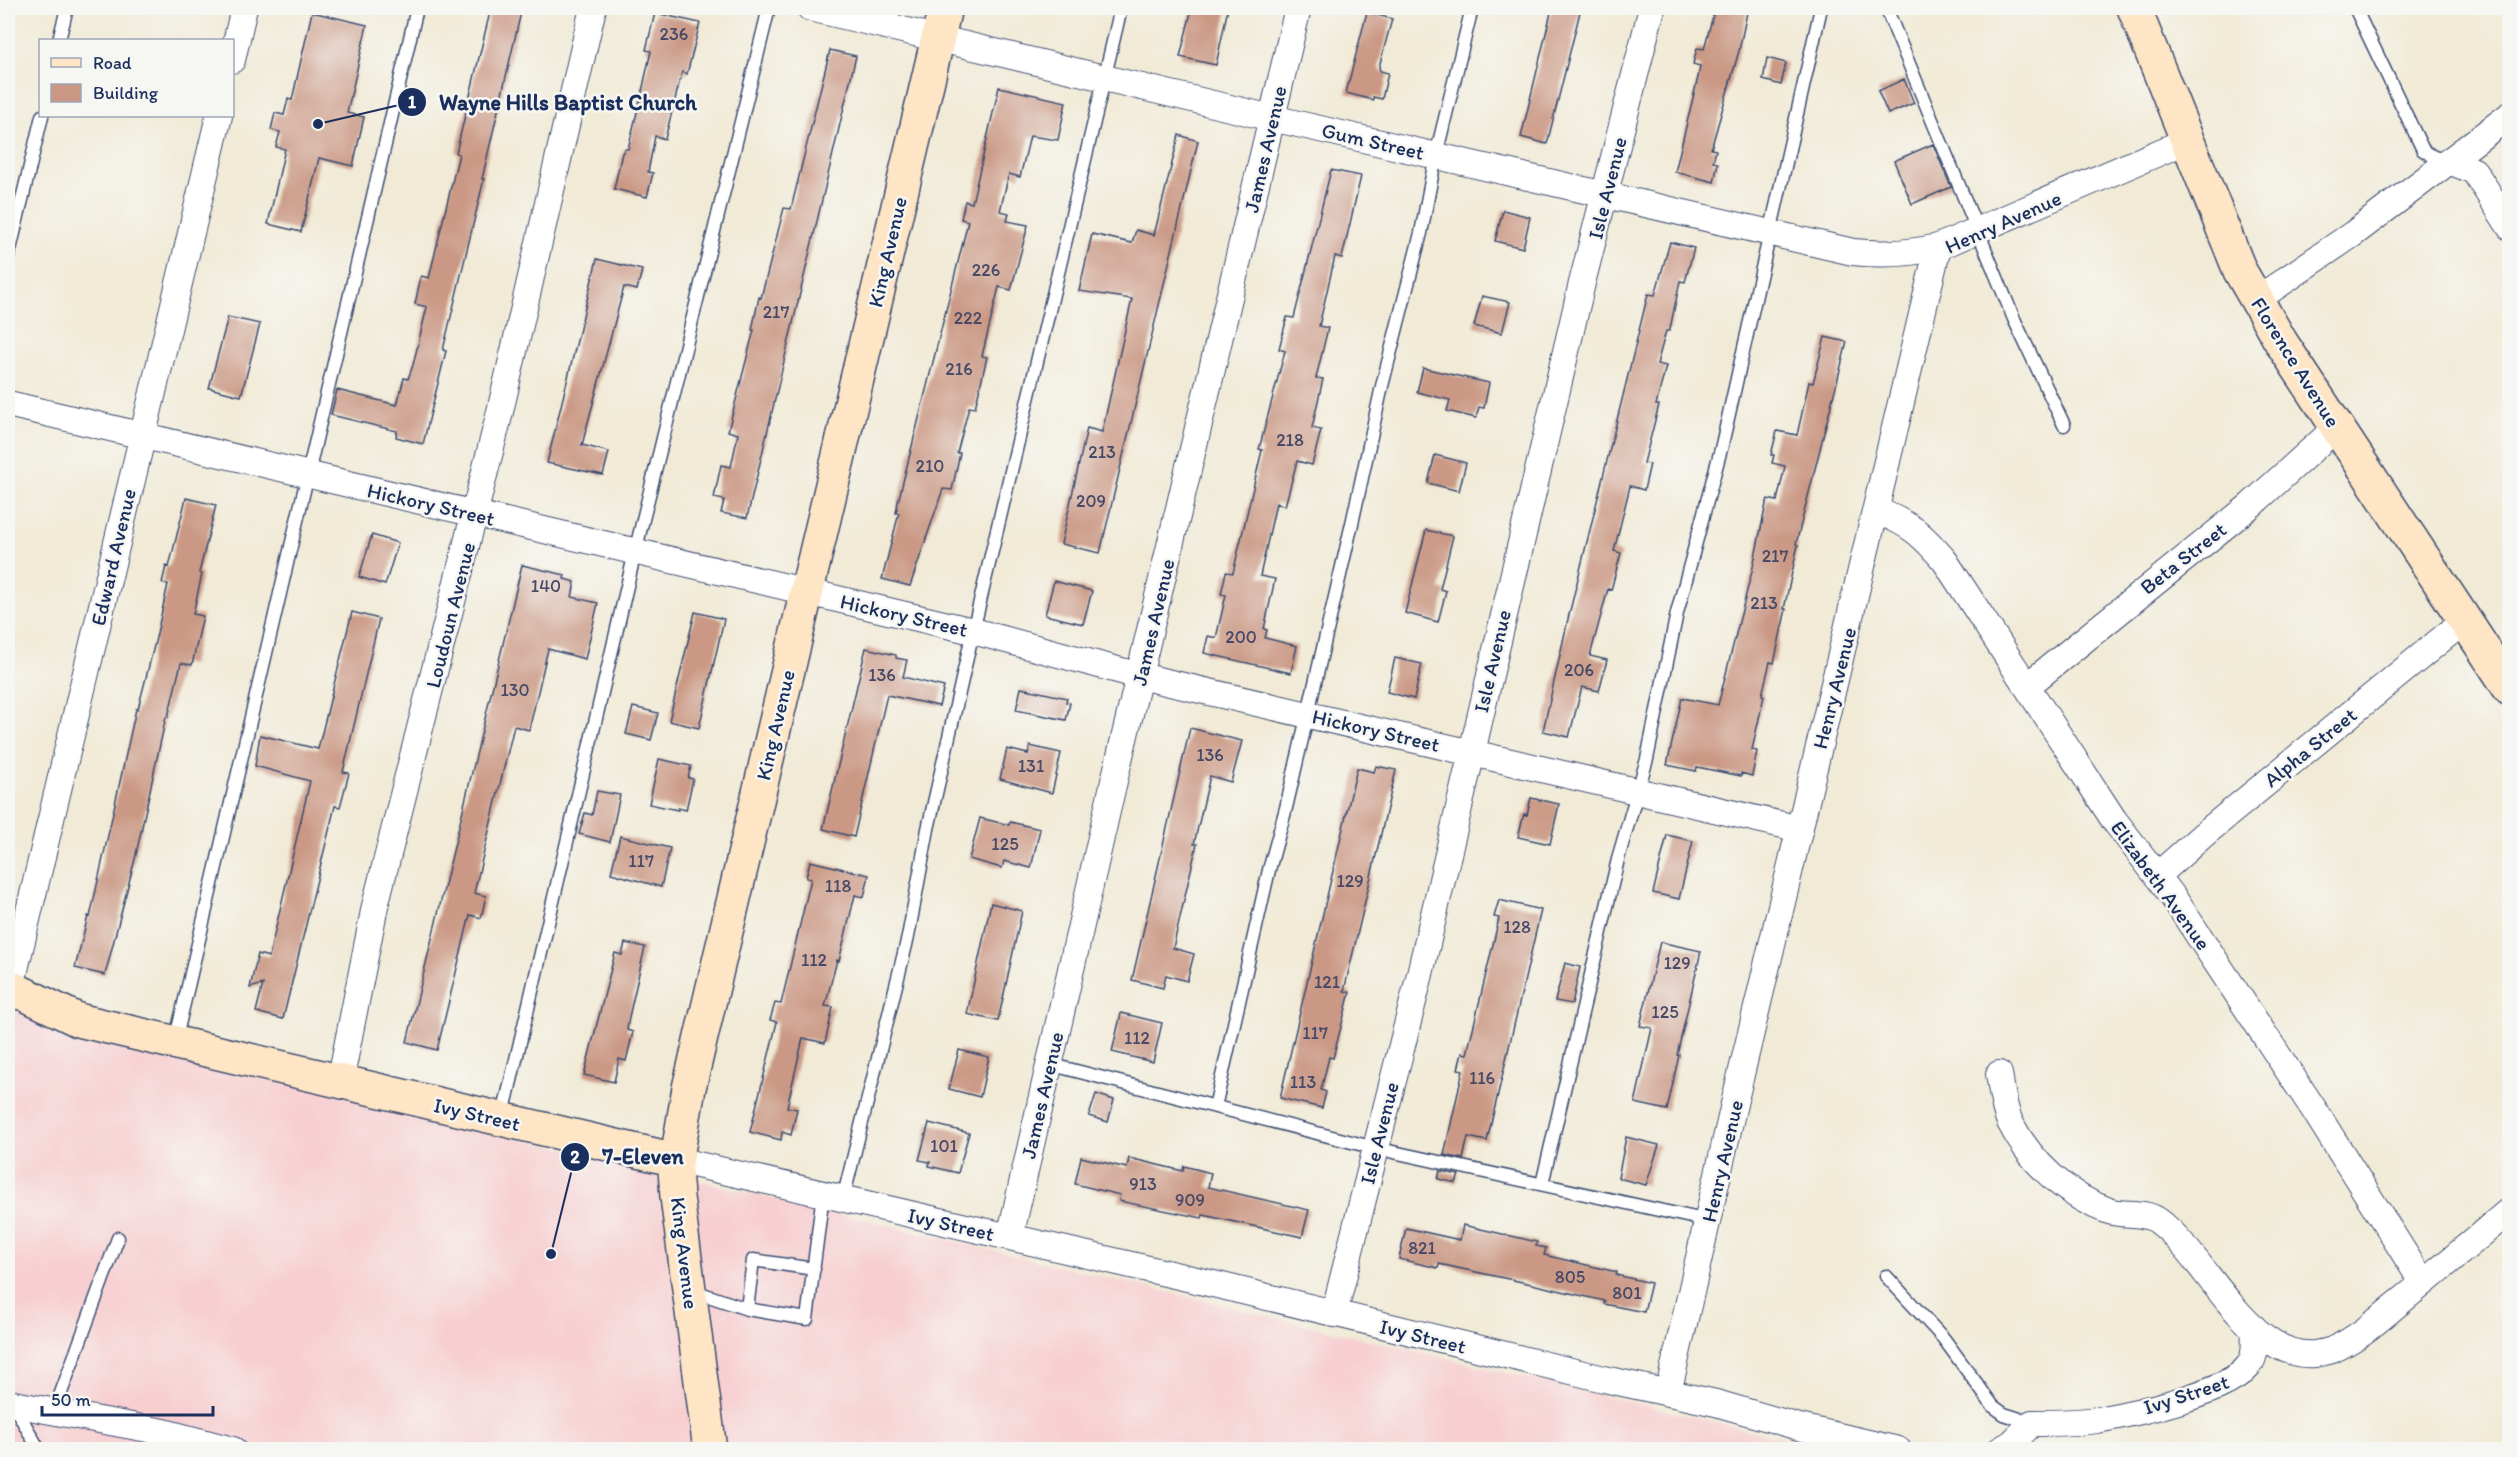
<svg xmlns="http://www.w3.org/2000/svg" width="2517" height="1457" font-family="Itim,sans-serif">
	<rect width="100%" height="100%" fill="#f6f6f2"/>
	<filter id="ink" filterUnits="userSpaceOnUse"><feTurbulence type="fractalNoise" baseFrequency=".0167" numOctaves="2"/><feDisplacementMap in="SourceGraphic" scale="12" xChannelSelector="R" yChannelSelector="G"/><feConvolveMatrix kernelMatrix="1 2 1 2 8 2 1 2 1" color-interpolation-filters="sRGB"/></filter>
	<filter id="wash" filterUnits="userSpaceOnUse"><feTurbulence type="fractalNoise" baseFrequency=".008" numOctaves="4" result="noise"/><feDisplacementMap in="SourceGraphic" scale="24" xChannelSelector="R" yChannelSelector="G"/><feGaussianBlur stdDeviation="1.35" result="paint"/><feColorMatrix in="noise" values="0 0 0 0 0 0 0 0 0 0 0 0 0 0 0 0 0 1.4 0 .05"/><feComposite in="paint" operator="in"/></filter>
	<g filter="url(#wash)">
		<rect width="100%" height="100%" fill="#f1ead6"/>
		<path fill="#f7cfd1" d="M8,999L79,1033L1827,1449H8Z"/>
		<g id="blocks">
			<path fill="#ca9884" d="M491,8H522L482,179H484L443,350L446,351L423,444L396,437L397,431L331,415L337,390L397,405L404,378L408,379L413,365L427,307L415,304L421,276L429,278L459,154L456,153Z
				M1192,8H1228L1216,65L1180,57Z
				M1552,8H1581L1547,144L1521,137Z
				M1715,8H1748L1739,51L1711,149L1716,150L1713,162L1718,163L1714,182L1675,172L1699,73L1700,66L1693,64L1697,48L1704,49Z
				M312,12L367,25L347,113L364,117L353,166L319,158L301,232L268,224L285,149L276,147L280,132L271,130L275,113L284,115L288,99L292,100Z
				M1367,12L1392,19L1379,67L1380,71L1388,73L1382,99L1373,97V100L1346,93Z
				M655,13L700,23L687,74L682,72L665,139L655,136L648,172L653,173L647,197L614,189L622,153L625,149H628L641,96L651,51L646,50Z
				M830,50L856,56L747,518L721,513L724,500L714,498L721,465L731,467L738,434L728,431L754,330H752L759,297L761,298L784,208L791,209Z
				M1767,58L1786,63L1781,85L1763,80Z
				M1904,79L1914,103L1888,114L1878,91Z
				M999,87L1066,102L1058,140L1030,136L1020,177L1009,174L1000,211L1009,213L1007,221L1028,225L1011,290L999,287L982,356L987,357L975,408L969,407L957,453H960L952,490L943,489L910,586L882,579L899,513H896L898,502L964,238L968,221L961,219L965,201L972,203Z
				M1179,135L1198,141L1100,553L1061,544L1087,428L1102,432L1132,299L1079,291L1092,234L1132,243L1136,230L1154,235Z
				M1933,144L1951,187L1912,204L1894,161Z
				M1331,170L1361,176L1342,258L1335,256L1319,326L1328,328L1316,378L1323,379L1312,428L1321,430L1312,465L1297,461L1285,506L1276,503L1260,576L1275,579L1264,629L1267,630L1265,638L1297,646L1291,673L1204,653L1208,636L1216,638L1226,595L1221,594L1226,572L1233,573L1262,450L1259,449L1285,351L1279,349L1287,317L1294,318Z
				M1503,210L1530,217L1523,248L1495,241Z
				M1670,242L1694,248L1685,282L1680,281L1670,329L1669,331H1666L1657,364L1666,366L1656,405H1659L1644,463L1650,464L1644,490L1630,486L1614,551L1621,553L1611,590L1608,589L1590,656L1607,660L1599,691L1582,687L1569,737L1543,731L1568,619L1648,294L1655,295Z
				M597,259L642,270L637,290L624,287L582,445L609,452L603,475L547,463Z
				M1482,296L1510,302L1502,333L1474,326Z
				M228,317L260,324L241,396L209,388Z
				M1825,337L1847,342L1796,544L1798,545L1784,609H1786L1774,663L1770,662L1762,695L1764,696L1752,750L1757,751L1752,776L1741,773V776L1697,767L1696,771L1667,765L1682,698L1718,705L1753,567L1766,504L1768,499L1777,501L1785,466L1772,463L1774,455H1771L1777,431L1797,435L1809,382L1813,383Z
				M1423,368L1489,383L1484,408L1479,407L1476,418L1447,411L1450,400L1417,392Z
				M1435,455L1466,463L1459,491L1428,483Z
				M186,498L216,505L199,573L202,574L193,614L203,616L192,665L181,663L168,717H166L135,859L105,975L75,968L88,916L90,917L136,709H138L156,638L168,584L162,583L166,566L169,567Z
				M1426,530L1453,536L1440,589L1446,591L1438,622L1405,613Z
				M372,535L398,543L385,585L359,577Z
				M522,565L565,575L564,579L575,582L572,597L598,603L585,659L548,649L529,730L514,726L474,893L486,896L481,918L470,915L437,1050L407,1042Z
				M1054,581L1092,591L1083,624L1045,615Z
				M352,612L379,619L343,772L349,773L340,807L335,806L283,1019L256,1012L263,984L250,988L258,954L269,957L310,781L255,766L260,735L318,749Z
				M695,612L724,619L699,728L669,721Z
				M866,648L896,655V658L907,660L903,677L944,687L939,706L887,695L854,837L823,829Z
				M1395,658L1422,664L1414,699L1387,692Z
				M1021,688L1067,698L1066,702L1070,703L1066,720L1016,710Z
				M633,707L658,713L651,740L626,734Z
				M1190,728L1242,741L1231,782L1210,776L1194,844H1197L1173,948L1194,954L1187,981L1166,975L1163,988L1132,980Z
				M1030,746L1061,753L1052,793L1000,779L1007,749L1028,754Z
				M659,759L691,766L688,778L693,779L686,810L678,808V810L649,804Z
				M1376,766L1396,770L1344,991L1350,992L1333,1058L1329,1057L1321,1090L1326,1092L1322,1108L1280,1098L1357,768L1374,772Z
				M597,791L620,795L610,842L579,834L585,813L592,815Z
				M1531,798L1559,804L1550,844L1518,837L1524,814L1527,815Z
				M980,818L1009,825L1010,822L1040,829L1031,868L1004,861L1002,868L969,859Z
				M1667,835L1693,841L1679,899L1653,893Z
				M620,836L670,848L661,887L611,873Z
				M810,861L869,875L864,897L855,895L839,961L837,960L825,1006L833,1007L825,1043L803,1038L787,1107L797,1109L791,1135L782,1132L781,1140L750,1132L777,1022L770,1020L775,1003L781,1004L811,879L806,878Z
				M1499,900L1541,910L1487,1141L1468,1137L1463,1159L1444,1155L1463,1070L1458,1069L1462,1053L1467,1054L1495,936L1499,918L1494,917Z
				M991,903L1022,911L998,1021L967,1014Z
				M1660,942L1701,951L1677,1055H1679L1667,1110L1635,1103L1652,1028L1640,1026Z
				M625,943L645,947L629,1017L627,1030L633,1032L626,1061L619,1059L614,1082L584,1075L615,953L622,955Z
				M1565,963L1580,967L1572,1004L1555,1001Z
				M1121,1013L1162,1023L1153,1062L1112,1052Z
				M959,1050L989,1057L980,1097L949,1089Z
				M1096,1094L1114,1100L1108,1122L1089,1116Z
				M929,1123L969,1133L958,1173L929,1166L930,1162L919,1160Z
				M1626,1137L1659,1145L1646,1185L1618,1178Z
				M1081,1157L1127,1168L1129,1158L1183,1171L1184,1166L1211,1173L1208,1187L1309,1210L1302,1237L1203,1215L1202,1218L1119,1201L1120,1195L1075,1184Z
				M1440,1171L1459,1175L1456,1183L1438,1179Z
				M1463,1225L1537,1242L1536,1246L1546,1248L1544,1255L1617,1272L1616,1275L1651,1283L1644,1312L1604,1304L1605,1301L1527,1283L1439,1264L1438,1268L1399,1259L1406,1228L1460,1240Z"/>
		</g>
	</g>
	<g filter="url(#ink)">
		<use href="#blocks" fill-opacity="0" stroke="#3b4b70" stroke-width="1.5"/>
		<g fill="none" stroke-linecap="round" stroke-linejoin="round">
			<g stroke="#3b4b70" stroke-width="15">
				<path id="lane" d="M1886,8L2014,319L2064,425
					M2355,8L2423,150L2434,157L2448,160
					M59,40L67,8
					M8,258L42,116
					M175,1042L417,8
					M1049,1064L1375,1148L1709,1221
					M1215,1107L1269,870L1286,808L1353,519L1382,386L1421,233L1436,155L1472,8
					M502,1119L635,552L769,8
					M1542,1184L1619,855L1647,759L1677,613L1721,449L1821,8
					M843,1199L908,937L928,829L973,631L1121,8
					M1886,1276L1944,1339L1993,1406L2004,1414L2032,1423
					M691,1290L747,1309L807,1319L823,1194
					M747,1309L753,1260L814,1269
					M14,1405L39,1450
					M54,1412L118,1238"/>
			</g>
			<g stroke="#3b4b70" stroke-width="28">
				<path id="street" d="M810,8L1272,118L1853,252C1883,255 1909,254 1938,247L2186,141
					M232,60L244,8
					M2449,161L2474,171L2510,227
					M2256,300L2353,234L2510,115
					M8,404L973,631L1140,676L1800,829
					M1876,510C1911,525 1920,532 1945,561L2114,820L2171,894L2313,1108L2423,1283
					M2027,686L2251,505L2336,428
					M2157,876L2203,835L2465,620
					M8,999L219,116
					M1999,1074C2002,1090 2003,1107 2010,1122C2029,1161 2068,1197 2109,1211C2124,1216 2143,1211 2157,1220C2204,1253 2248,1360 2315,1354C2320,1353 2327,1352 2332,1350C2355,1340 2376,1322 2395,1306C2434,1275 2472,1242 2510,1210
					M340,1082L375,906L499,416L593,8
					M676,1160L1222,1286L1604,1379L1716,1403L1799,1427L1898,1450
					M1010,1237L1110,798L1298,8
					M1334,1314L1419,978L1582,283L1652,8
					M1668,1393L1734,1104L1938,247
					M8,1403L164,1432L233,1450
					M2000,1450L2012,1443L2032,1423C2054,1423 2075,1423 2097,1420C2131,1414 2232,1393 2250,1364C2256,1355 2255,1339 2254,1328"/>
			</g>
			<g stroke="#3b4b70" stroke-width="36">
				<path id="secondary" d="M2134,8L2240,271L2281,342L2510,689
					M8,986L78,1020L676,1160
					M710,1450L677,1197L675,1169L689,1088L945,8"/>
			</g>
			<use href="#lane" stroke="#fff" stroke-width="12"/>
			<use href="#street" stroke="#fff" stroke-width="26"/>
			<use href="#secondary" stroke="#fde5c5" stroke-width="33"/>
		</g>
	</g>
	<g text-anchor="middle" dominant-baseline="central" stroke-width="5" stroke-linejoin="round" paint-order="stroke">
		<g font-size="18" fill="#474968">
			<text x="674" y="34">236</text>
			<text x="986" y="270">226</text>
			<text x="776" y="312">217</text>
			<text x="968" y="318">222</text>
			<text x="959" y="369">216</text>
			<text x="1290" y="440">218</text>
			<text x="1102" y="452">213</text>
			<text x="930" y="466">210</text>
			<text x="1091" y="501">209</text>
			<text x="1775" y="556">217</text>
			<text x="546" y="586">140</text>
			<text x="1764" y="603">213</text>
			<text x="1241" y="637">200</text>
			<text x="1579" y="670">206</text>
			<text x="882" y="675">136</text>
			<text x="515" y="690">130</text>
			<text x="1210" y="755">136</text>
			<text x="1031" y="766">131</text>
			<text x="1005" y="844">125</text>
			<text x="641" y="861">117</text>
			<text x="1350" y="881">129</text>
			<text x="838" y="886">118</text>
			<text x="1517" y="927">128</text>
			<text x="814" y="960">112</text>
			<text x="1677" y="963">129</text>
			<text x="1327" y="982">121</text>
			<text x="1665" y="1012">125</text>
			<text x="1315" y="1033">117</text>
			<text x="1137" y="1038">112</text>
			<text x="1482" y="1078">116</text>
			<text x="1303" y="1082">113</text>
			<text x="944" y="1146">101</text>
			<text x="1143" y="1184">913</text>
			<text x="1190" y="1200">909</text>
			<text x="1422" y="1248">821</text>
			<text x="1570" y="1277">805</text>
			<text x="1627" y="1293">801</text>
		</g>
		<g font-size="21" fill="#1b2f5e" stroke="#f6f6f2">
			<text transform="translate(1373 141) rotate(13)">Gum Street</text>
			<text transform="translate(1265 149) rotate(-77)">James Avenue</text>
			<text transform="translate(1607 188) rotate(-76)">Isle Avenue</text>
			<text transform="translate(2003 222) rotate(-24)">Henry Avenue</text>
			<text transform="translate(887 252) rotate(-77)">King Avenue</text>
			<text transform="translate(2296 362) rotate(58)">Florence Avenue</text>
			<text transform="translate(431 504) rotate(13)">Hickory Street</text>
			<text transform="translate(113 557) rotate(-77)">Edward Avenue</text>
			<text transform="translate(2183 558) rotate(-38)">Beta Street</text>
			<text transform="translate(450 615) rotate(-76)">Loudoun Avenue</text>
			<text transform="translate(904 615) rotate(13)">Hickory Street</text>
			<text transform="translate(1153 622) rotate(-77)">James Avenue</text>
			<text transform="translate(1492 661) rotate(-77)">Isle Avenue</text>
			<text transform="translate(1834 688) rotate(-76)">Henry Avenue</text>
			<text transform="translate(775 725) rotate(-77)">King Avenue</text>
			<text transform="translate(1376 730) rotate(13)">Hickory Street</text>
			<text transform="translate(2310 747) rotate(-39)">Alpha Street</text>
			<text transform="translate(2161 885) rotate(54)">Elizabeth Avenue</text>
			<text transform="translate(1042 1095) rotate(-77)">James Avenue</text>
			<text transform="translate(477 1114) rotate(13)">Ivy Street</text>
			<text transform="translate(1379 1133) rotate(-76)">Isle Avenue</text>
			<text transform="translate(1722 1161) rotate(-77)">Henry Avenue</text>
			<text transform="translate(951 1224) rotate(13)">Ivy Street</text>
			<text transform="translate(685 1253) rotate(83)">King Avenue</text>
			<text transform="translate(1423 1336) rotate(14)">Ivy Street</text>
			<text transform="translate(2186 1394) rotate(-18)">Ivy Street</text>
		</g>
	</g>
	<path fill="none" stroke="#1b2f5e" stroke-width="2" d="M318 124L412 102M551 1254L575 1157"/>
	<g fill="#1b2f5e" stroke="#f6f6f2" stroke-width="2">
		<circle cx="318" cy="124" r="6"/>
		<circle cx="551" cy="1254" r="6"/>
		<circle cx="412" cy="102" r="15"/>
		<circle cx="575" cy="1157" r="15"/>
	</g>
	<g font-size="18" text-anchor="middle" font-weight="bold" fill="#fff">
		<text x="412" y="108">1</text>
		<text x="575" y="1163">2</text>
	</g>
	<g font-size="22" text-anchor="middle" font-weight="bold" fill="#1b2f5e" stroke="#f6f6f2" stroke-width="5" stroke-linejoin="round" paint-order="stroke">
		<text x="568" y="110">Wayne Hills Baptist Church</text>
		<text x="643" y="1164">7-Eleven</text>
	</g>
	<rect width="2517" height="1457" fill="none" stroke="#f6f6f2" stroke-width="30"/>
	<rect x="39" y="39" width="195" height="78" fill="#f6f6f2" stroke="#9ea6b7" stroke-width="1.5"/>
	<rect x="51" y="58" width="30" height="9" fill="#fde5c5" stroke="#9ea6b7" stroke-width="1.5"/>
	<text x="93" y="69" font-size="18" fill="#1b2f5e">Road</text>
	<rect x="51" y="84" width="30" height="18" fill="#ca9884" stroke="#9ea6b7" stroke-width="1.5"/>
	<text x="93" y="99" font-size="18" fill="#1b2f5e">Building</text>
	<path d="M42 1406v9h171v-9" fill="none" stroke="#1b2f5e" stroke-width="3"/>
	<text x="51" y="1406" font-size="18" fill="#1b2f5e" stroke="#f6f6f2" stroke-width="4.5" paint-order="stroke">50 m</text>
</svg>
